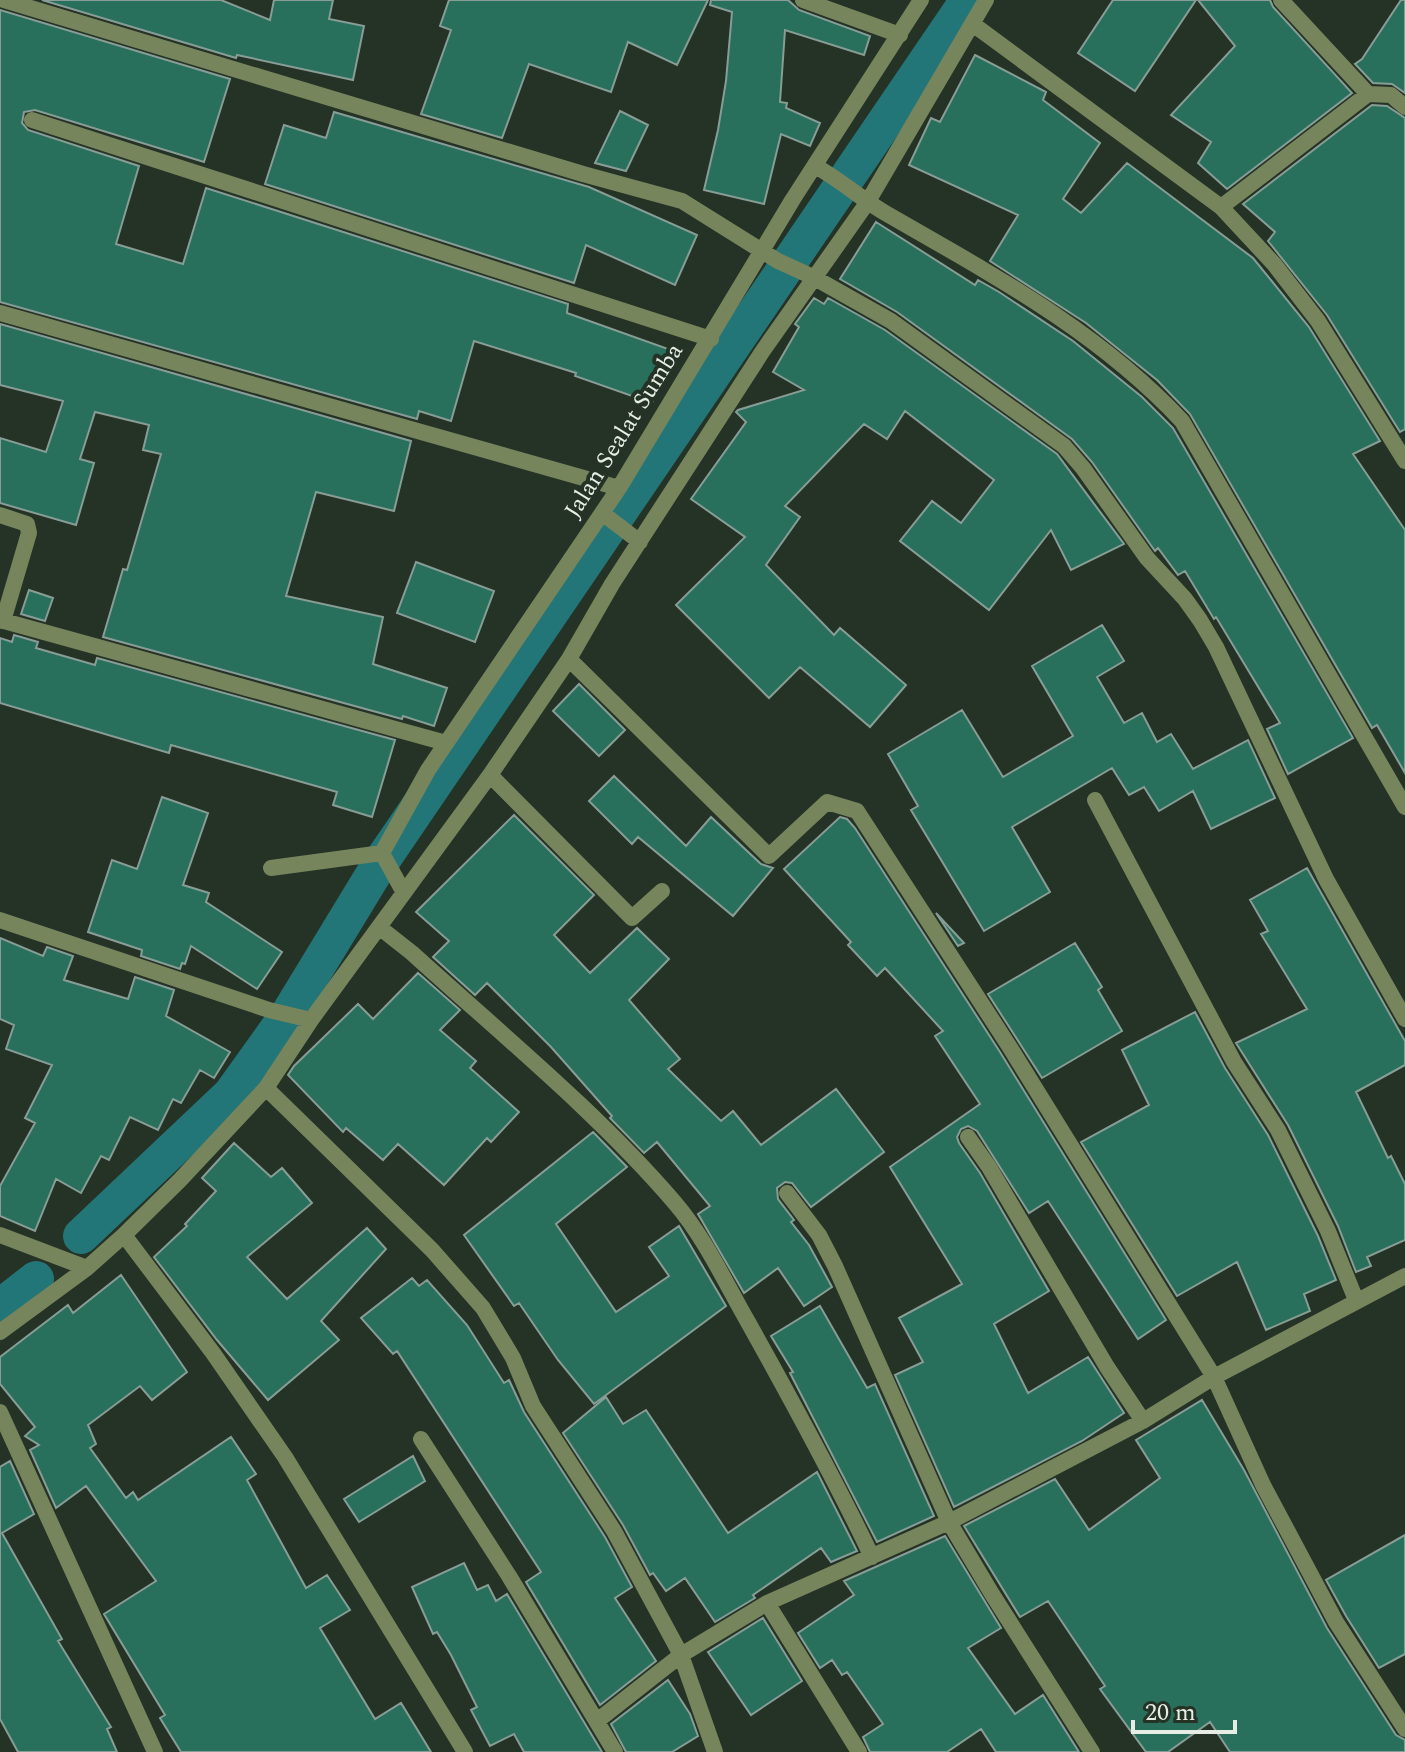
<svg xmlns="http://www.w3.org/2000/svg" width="1405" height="1752" font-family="Spectral,serif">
	<rect width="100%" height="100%" fill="#253226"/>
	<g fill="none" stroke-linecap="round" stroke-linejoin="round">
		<path stroke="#237677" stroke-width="36" d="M81,1236L231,1094L289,1013L379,865L968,0
			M0,1307L36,1279"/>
	</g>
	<path fill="#286f5c" stroke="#879d95" stroke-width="2" d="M42,0H221L270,20L274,0H333L329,19L364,26L353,80L237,55L236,58Z
		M449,0H708L677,65L628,42L611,92L529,64L502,138L421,114L451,30L440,26Z
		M711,0H788L799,10L870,36L864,55L785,30L780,102L787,103L786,108L820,123L810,146L781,134L764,204L704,190L718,130L726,81L732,12L710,5Z
		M1113,0H1196L1135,91L1078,53Z
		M1198,0H1270L1273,7L1352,93L1227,189L1198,163L1211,142L1171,115L1235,46Z
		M1401,0H1405V93L1392,84L1373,83L1355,64L1362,59Z
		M0,10L230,79L204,162L35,110L24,112L22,123L28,130L139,166L116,244L183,264L206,188L568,304L567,313L671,350L652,403L575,376L576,373L474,341L451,421L419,411L417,419L0,302Z
		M975,55L1046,92L1043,100L1100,143L1063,199L1081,213L1127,163L1253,258L1309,327L1380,441L1353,454L1405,530V773L1377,725L1372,728L1190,414L1157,380L1086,323L990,261L1018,215L909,165L931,118L940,122Z
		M1372,105L1387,106L1405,118V429L1400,432L1327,315L1268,241L1275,232L1243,204Z
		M620,111L648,125L626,171L595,163Z
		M334,112L589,187L697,235L675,285L586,245L574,283L265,184L284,125L326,138Z
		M876,222L975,285L978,280L999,292L1073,341L1142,397L1173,428L1353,738L1288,774L1267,729L1280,723L1216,617L1214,619L1185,571L1178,575L1158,548L1155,551L1092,462L1072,439L897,312L840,279Z
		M814,298L824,304L828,298L885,330L1057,454L1124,544L1071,570L1051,530L989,610L900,541L932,501L961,523L994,480L905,411L887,439L864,424L785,506L800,517L766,565L834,635L840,628L906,685L870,727L800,667L769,698L676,605L745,537L691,499L746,422L736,412L738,410L804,390L773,372L799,327L795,324Z
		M0,324L411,441L394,511L316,492L286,596L383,617L373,664L447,688L434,726L403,716L402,719L103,637L123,569L127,570L161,454L143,450L149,425L95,412L80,459L94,463L76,525L0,503V438L46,452L63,401L0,385Z
		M416,562L494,591L475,642L397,613Z
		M29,590L53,598L45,621L21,614Z
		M1102,625L1124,661L1097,677L1124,723L1142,713L1157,742L1171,734L1193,769L1248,740L1275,798L1211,829L1193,791L1159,811L1144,787L1129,795L1112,768L1012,827L1050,892L984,931L911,810L918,806L888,754L962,710L1003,777L1073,736L1032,666Z
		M14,635L38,642L36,648L95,665L97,658L395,740L372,817L333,805L337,792L171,745L169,753L0,703V638L12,642Z
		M579,684L625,730L599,756L553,711Z
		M614,776L686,846L711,817L761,864L773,868L733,916L638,837L632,844L589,801Z
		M162,797L208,813L183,885L209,893L206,902L282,952L257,989L191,946L185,964L182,963L180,969L141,956L142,950L88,932L112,860L137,869Z
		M514,815L594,895L554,935L590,973L637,928L669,959L629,1000L680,1059L668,1069L721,1121L733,1111L761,1145L836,1089L884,1152L811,1207L792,1183L785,1182L777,1188L778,1199L794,1220L791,1222L809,1245L832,1287L804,1306L778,1268L744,1293L698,1214L710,1206L657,1142L644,1153L610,1118L612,1116L551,1047L487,983L475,995L433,957L449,941L416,912Z
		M840,817L847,819L855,828L1000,1052L1166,1320L1138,1339L1048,1201L1029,1213L977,1131L968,1126L961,1129L957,1137L959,1143L980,1173L1049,1291L994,1324L1028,1393L1088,1357L1124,1413L1082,1441L954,1507L895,1375L923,1362L899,1318L962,1284L890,1167L980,1104L935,1036L943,1031L885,968L877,976L848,945L851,942L784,869Z
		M1307,868L1405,1041V1065L1356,1092L1388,1158L1391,1156L1405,1184V1240L1367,1257L1371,1266L1356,1272L1338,1226L1288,1125L1236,1043L1307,1009L1261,934L1268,931L1250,900Z
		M936,913L964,943L958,946Z
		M0,938L43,956L47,947L73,956L64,980L128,999L135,977L174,990L166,1016L230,1052L214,1078L200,1070L181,1103L173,1099L158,1130L130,1117L109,1160L101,1156L81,1193L56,1179L35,1231L0,1216V1186L35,1123L25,1118L52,1065L6,1049L14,1025L0,1019Z
		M1075,943L1102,987L1098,990L1122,1031L1042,1078L988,994Z
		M418,973L460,1010L440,1030L476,1061L470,1068L519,1112L491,1142L487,1138L444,1185L398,1144L383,1160L346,1128L343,1132L288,1075L294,1066L358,1004L373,1019Z
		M1195,1012L1225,1068L1268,1135L1318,1236L1336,1280L1304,1294L1310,1311L1266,1330L1237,1262L1177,1296L1081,1142L1149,1105L1122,1050Z
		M593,1132L627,1167L556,1224L616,1312L669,1276L649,1247L679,1226L726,1306L594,1404L558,1360L519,1303L514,1306L464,1235Z
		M234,1143L271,1177L282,1168L312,1203L247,1257L287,1299L367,1228L386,1249L321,1321L339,1340L268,1400L217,1340L154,1257L187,1226L185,1224L216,1191L202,1178Z
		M121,1275L187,1372L152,1400L140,1386L88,1425L96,1444L90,1448L126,1498L133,1492L138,1500L231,1437L256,1474L247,1480L306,1588L327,1575L350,1610L320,1628L375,1719L401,1703L431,1752H181L160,1718L165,1715L104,1614L156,1581L86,1486L56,1508L30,1450L39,1445L25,1436L35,1427L0,1384V1357L68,1305L73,1313Z
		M412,1278L419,1286L427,1280L467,1325L504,1383L509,1380L524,1412L605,1537L632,1587L615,1598L656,1661L600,1705L526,1582L541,1572L397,1351L393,1354L361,1318Z
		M820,1306L867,1388L875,1384L934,1516L877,1542L790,1373L793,1372L771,1336Z
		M606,1397L623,1424L646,1410L728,1533L817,1472L857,1551L831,1562L821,1548L753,1595L755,1598L715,1622L685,1578L666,1591L653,1573L650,1575L623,1525L563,1433Z
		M1202,1400L1244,1470L1327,1628L1396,1735L1405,1740V1752H1230L1210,1722L1168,1752H1146L1100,1689L1105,1686L1048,1601L1020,1617L964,1526L1055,1479L1089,1530L1160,1478L1136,1440Z
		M413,1456L425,1481L359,1522L344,1499Z
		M10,1461L34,1514L2,1533L62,1639L58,1641L111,1727L107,1729L117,1752H18L0,1719V1467Z
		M1405,1535V1654L1379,1668L1346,1616L1326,1580Z
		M945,1536L1001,1628L968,1648L1015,1714L1043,1695L1079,1752H996L981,1729L947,1752H870L863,1737L883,1724L847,1672L842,1675L832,1660L820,1668L798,1633L854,1595L844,1581Z
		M464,1563L477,1590L488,1585L496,1601L507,1594L602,1752H524L514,1734L490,1746L471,1710L477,1707L451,1655L437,1632L433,1634L412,1587Z
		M763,1618L802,1681L751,1715L708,1652Z
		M668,1680L690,1714L698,1736L672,1752H626L611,1724Z"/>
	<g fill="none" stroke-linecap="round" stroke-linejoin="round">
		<path stroke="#76855c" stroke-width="16" d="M4,0L583,174L682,201L778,261L813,277L891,321L1064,446L1083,468L1147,558L1185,599L1200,620L1216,647L1326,879L1405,1019
			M803,0L900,35
			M1281,0L1368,94
			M974,25L1221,207L1274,264L1318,321L1405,461
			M32,120L711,339
			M815,166C841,180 862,200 887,214C993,275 1098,331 1182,421L1405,807
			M1221,207L1368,94L1391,95L1405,107
			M0,313L619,488
			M602,513L640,542
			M0,515L27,524L29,533L3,621
			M0,620L446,743
			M569,659L769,856L827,802L857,811L1009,1046L1214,1377L1263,1485L1336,1622L1405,1729
			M490,775L632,918L662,891
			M1095,800L1234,1062L1278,1130L1328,1231L1356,1300
			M382,853L428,770L619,488L793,199L921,0
			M382,853L404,893
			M271,868L382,853
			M0,920L269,1010L311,1020
			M379,927L412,953C501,1034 597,1112 675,1203C705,1238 725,1282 748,1322C791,1399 834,1477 872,1557
			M266,1088L432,1250L483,1308L513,1358L533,1406L614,1531L681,1655L715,1752
			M968,1137L989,1167L1107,1367L1143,1421
			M787,1193L819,1235L835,1266L949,1522L992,1594L1092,1752
			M0,1235L87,1268
			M124,1235L213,1353L285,1457L465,1752
			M0,1332L87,1268L124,1235L180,1180L266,1088L311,1020L490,775L569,659L612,584L762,352L867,203L986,0
			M0,1412L155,1752
			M421,1439L509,1576L615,1752
			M767,1603L859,1752
			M597,1721L681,1655L767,1603L949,1522L1143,1421L1214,1377L1405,1276"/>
	</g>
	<g text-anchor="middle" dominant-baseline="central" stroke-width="8" stroke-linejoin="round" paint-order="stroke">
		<g font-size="24" fill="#e5ede5" stroke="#253226">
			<text transform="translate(624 431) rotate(-58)">Jalan Sealat Sumba</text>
		</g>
	</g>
	<path d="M1133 1720v12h102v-12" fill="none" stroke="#e5ede5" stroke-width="4"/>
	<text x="1145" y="1720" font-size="24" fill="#e5ede5" stroke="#253226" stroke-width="6" paint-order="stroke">20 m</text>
</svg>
